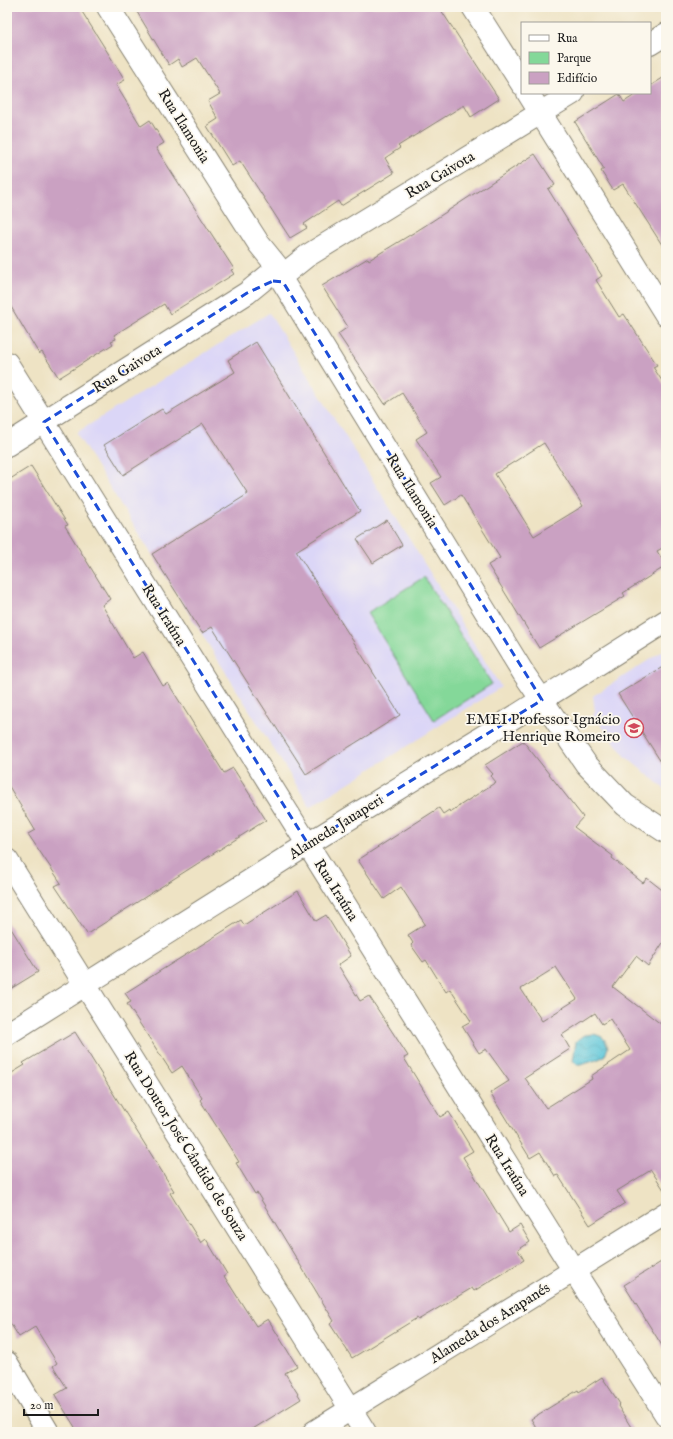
<svg xmlns="http://www.w3.org/2000/svg" width="673" height="1439" font-family="'IM FELL English',serif">
	<defs>
		<pattern id="water-waves" width="16" height="10" patternUnits="userSpaceOnUse"><rect width="16" height="10" fill="#5fc7da"/><path d="M0 5q4-4 8 0t8 0" fill="none" stroke="#52aaba"/></pattern>
	</defs>
	<rect width="100%" height="100%" fill="#fbf7ec"/>
	<filter id="ink" filterUnits="userSpaceOnUse"><feTurbulence type="fractalNoise" baseFrequency=".025" numOctaves="2"/><feDisplacementMap in="SourceGraphic" scale="8" xChannelSelector="R" yChannelSelector="G"/><feConvolveMatrix kernelMatrix="1 2 1 2 8 2 1 2 1" color-interpolation-filters="sRGB"/></filter>
	<filter id="wash" filterUnits="userSpaceOnUse"><feTurbulence type="fractalNoise" baseFrequency=".012" numOctaves="4" result="noise"/><feDisplacementMap in="SourceGraphic" scale="16" xChannelSelector="R" yChannelSelector="G"/><feGaussianBlur stdDeviation="0.9" result="paint"/><feColorMatrix in="noise" values="0 0 0 0 0 0 0 0 0 0 0 0 0 0 0 0 0 1.4 0 .05"/><feComposite in="paint" operator="in"/></filter>
	<g filter="url(#wash)">
		<rect width="100%" height="100%" fill="#eee3c4"/>
		<path fill="#dbd6f7" d="M269,313L501,687L310,807L76,433Z
			M666,649V790L626,757L593,715L595,712L593,696Z"/>
		<path fill="#84d899" stroke="#507a5a" d="M424,577L492,684L434,720L367,613Z"/>
		<path fill="url(#water-waves)" stroke="#3e727b" d="M593,1034C602,1036 605,1038 608,1047L605,1056C602,1058 581,1066 577,1065L573,1061L576,1041L585,1035Z"/>
		<g id="blocks">
			<path fill="#caa1c2" fill-rule="evenodd" d="M7,7H79L125,80L116,85L141,126L150,120L164,143L156,148L234,269L231,270L234,274L170,314L164,304L114,335L116,339L111,341L113,344L59,378L42,352L39,354L7,300Z
				M134,7H439L499,99L471,117L464,105L398,146L400,148L385,158L394,173L341,206L338,201L304,224L307,228L290,238L240,161L232,166L207,126L218,119L208,101L220,94L197,58L182,67L178,59L169,65Z
				M666,76V251L623,184L613,190L601,171L604,169L575,122L619,94L624,102L638,93H650V86Z
				M535,154L555,185L548,189L602,276L596,280L619,317L624,314L657,365L653,367L666,387V546L657,551L666,566L623,593L625,596L539,648L488,565L500,558L461,495L445,505L431,483L441,477L416,439L427,432L402,393L385,404L338,334L348,327L322,286L368,258L369,260L423,227ZM544,443L583,506L534,536L495,474Z
				M256,342L360,511L296,551L400,715L306,774L212,627L202,633L152,554L248,494L203,424L123,475L104,445L162,409L166,414L235,372L228,360Z
				M31,466L68,525L65,526L110,599L102,605L133,658L143,652L163,686L168,683L224,773L233,768L266,820L87,934L55,886L61,883L28,834L35,830L7,783V481Z
				M387,520L402,545L373,563L357,539Z
				M666,665V770L618,694Z
				M523,741L583,817L574,827L613,856L612,858L643,883L647,878L666,893V938L648,966L636,956L613,987L666,1028V1193L651,1170L617,1191L625,1203L590,1225L558,1175L555,1176L540,1152L530,1158L490,1093L509,1081L486,1049L479,1053L462,1026L471,1021L450,989L446,992L426,960L423,962L411,945L413,943L408,935L425,924L401,887L384,899L358,860L439,808L443,814L449,810L450,812L496,782L491,776L493,774L485,765ZM556,967L577,999L542,1021L521,989ZM595,1013L602,1024L610,1019L630,1050L591,1076L592,1079L546,1108L525,1078L570,1049L562,1035Z
				M298,891L316,921L326,915L351,956L338,965L360,1001L369,996L408,1056L404,1058L440,1117L449,1112L473,1151L463,1157L509,1232L520,1225L530,1242L518,1250L524,1260L474,1291L472,1288L418,1320L417,1318L352,1358L330,1324L334,1321L257,1193L255,1194L236,1163L239,1162L200,1100L202,1098L182,1066L172,1073L127,1004L131,1002L125,993L241,920L244,925Z
				M7,922L38,972L7,991Z
				M75,1032L174,1191L170,1193L181,1211L201,1243L206,1239L227,1274L224,1276L256,1326L268,1319L297,1366L285,1373L301,1399L248,1432H78L55,1395L67,1388L53,1366L57,1363L35,1327L19,1337L7,1318V1076L25,1065L23,1063Z
				M666,1259V1352L624,1285Z
				M602,1377L620,1404L618,1406L634,1432H539L531,1419L578,1390L579,1392Z"/>
		</g>
	</g>
	<g filter="url(#ink)">
		<use href="#blocks" fill-opacity="0" stroke="#858070" stroke-width="1"/>
		<g fill="none" stroke-linecap="round" stroke-linejoin="round">
			<g stroke="#858070" stroke-width="24">
				<path id="street" d="M108,7L259,244L276,265
					M473,7L522,84
					M650,44L666,34
					M528,93L666,315
					M287,272L307,256L573,93
					M283,282L524,674L586,764L625,805L666,832
					M7,363L574,1271L666,1415
					M7,445L247,293L269,275
					M7,860L365,1432
					M7,1034L308,844L500,726L666,621
					M7,1363L48,1432
					M314,1432L666,1213"/>
			</g>
			<use href="#street" stroke="#fff" stroke-width="22"/>
		</g>
	</g>
	<path fill="none" stroke="#1d4ed8" stroke-width="3" stroke-dasharray="8 5" stroke-linejoin="round" d="M273,281L283,282L542,700L308,844L44,422L247,293Z"/>
	<defs>
		<g id="school-ring" transform="scale(1)"><circle r="9.5" fill="#fbf7ec" stroke="#d1495b" stroke-width="1.5"/><path d="M0-5L7-2L0 1L-7-2ZM-4 1L0 2.5L4 1V4Q0 6-4 4Z" fill="#d1495b"/></g>
	</defs>
	<g fill-rule="evenodd">
		<use href="#school-ring" x="634" y="728"/>
	</g>
	<g text-anchor="middle" dominant-baseline="central" stroke-width="3.5" stroke-linejoin="round" paint-order="stroke">
		<g font-size="15" fill="#1c1c1c" stroke="#fbf7ec">
			<text transform="translate(184 126) rotate(58)">Rua Ilamonia</text>
			<text transform="translate(440 175) rotate(-31)">Rua Gaivota</text>
			<text transform="translate(127 369) rotate(-32)">Rua Gaivota</text>
			<text transform="translate(412 491) rotate(58)">Rua Ilamonia</text>
			<text transform="translate(164 615) rotate(58)">Rua Iraúna</text>
			<text transform="translate(336 827) rotate(-32)">Alameda Jauaperi</text>
			<text transform="translate(336 890) rotate(58)">Rua Iraúna</text>
			<text transform="translate(186 1146) rotate(58)">Rua Doutor José Cândido de Souza</text>
			<text transform="translate(507 1165) rotate(58)">Rua Iraúna</text>
			<text transform="translate(490 1323) rotate(-32)">Alameda dos Arapanés</text>
		</g>
		<g font-size="15" fill="#1c1c1c" stroke="#fbf7ec" text-anchor="end">
			<text x="620" y="719">EMEI Professor Ignácio<tspan x="620" dy="17">Henrique Romeiro</tspan></text>
		</g>
	</g>
	<rect width="673" height="1439" fill="none" stroke="#fbf7ec" stroke-width="24"/>
	<rect x="521" y="22" width="130" height="72" fill="#fbf7ec" stroke="#a29f99"/>
	<rect x="529" y="35" width="20" height="6" fill="#ffffff" stroke="#a29f99"/>
	<text x="557" y="42" font-size="12" fill="#1c1c1c">Rua</text>
	<rect x="529" y="52" width="20" height="12" fill="#84d899" stroke="#a29f99"/>
	<text x="557" y="62" font-size="12" fill="#1c1c1c">Parque</text>
	<rect x="529" y="72" width="20" height="12" fill="#caa1c2" stroke="#a29f99"/>
	<text x="557" y="82" font-size="12" fill="#1c1c1c">Edifício</text>
	<path d="M24 1409v6h74v-6" fill="none" stroke="#1c1c1c" stroke-width="2"/>
	<text x="30" y="1409" font-size="12" fill="#1c1c1c" stroke="#fbf7ec" stroke-width="3" paint-order="stroke">20 m</text>
</svg>
